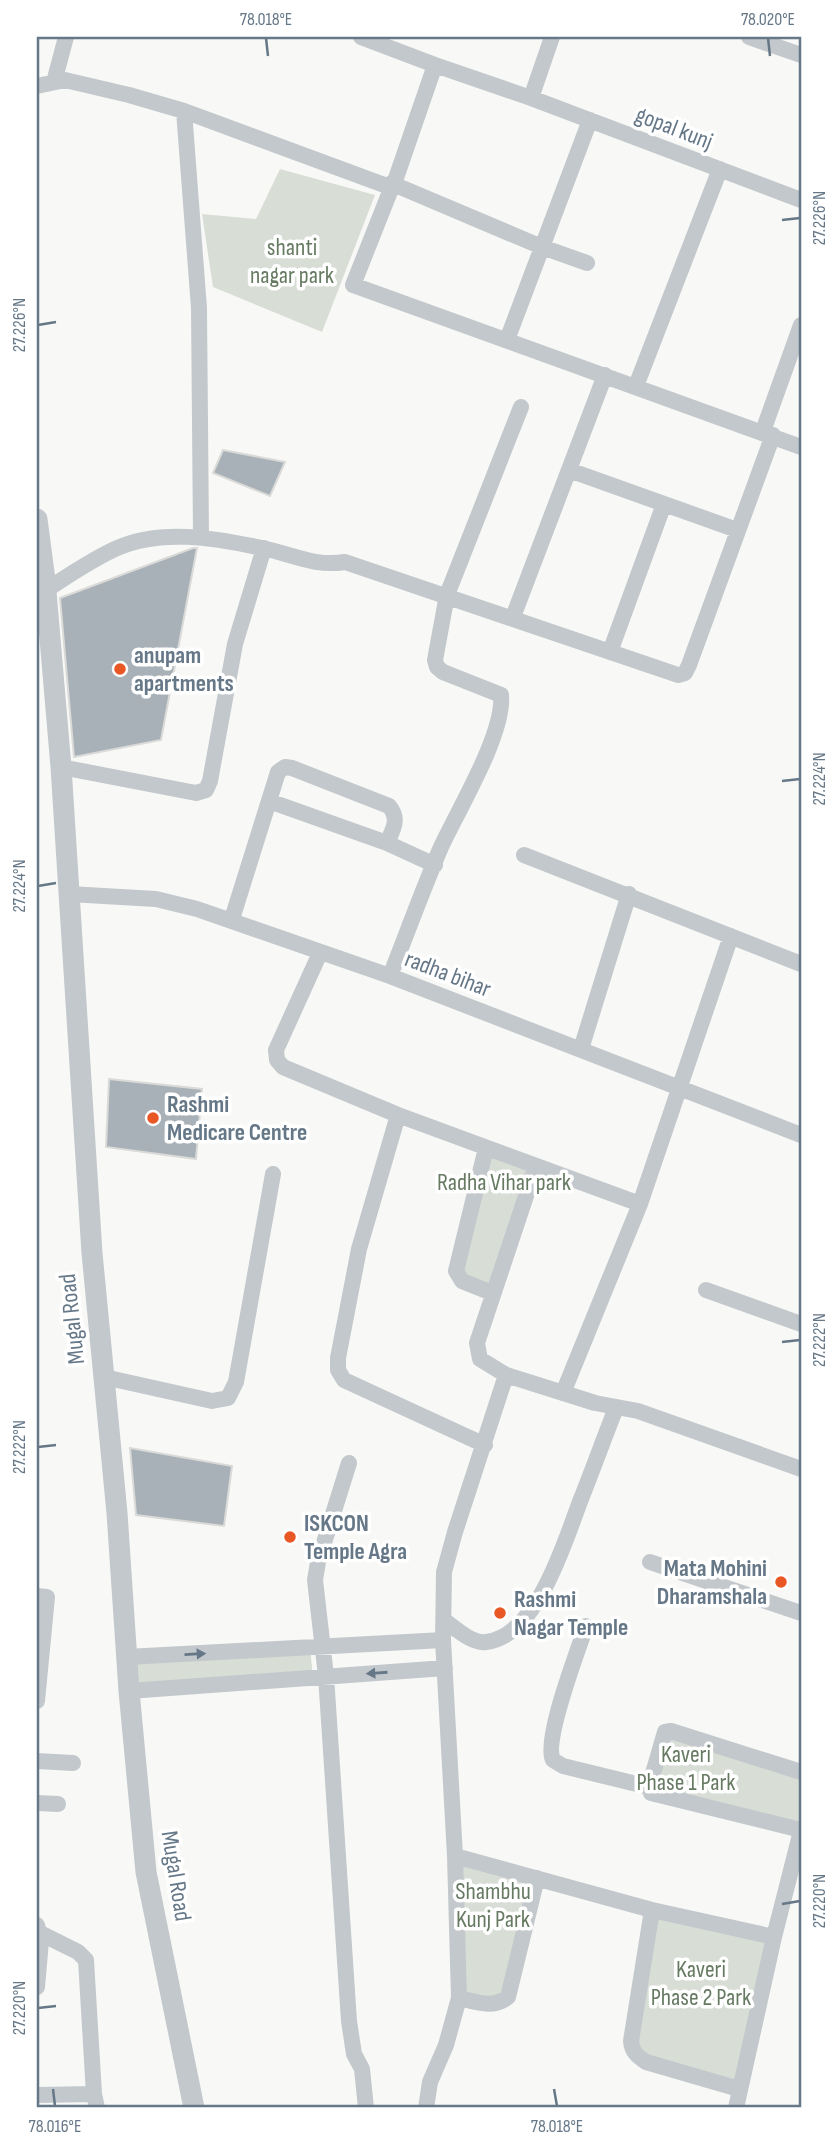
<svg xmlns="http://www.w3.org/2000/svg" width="838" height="2145" font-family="'Sofia Sans Condensed',sans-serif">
	<rect width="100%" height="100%" fill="#f8f9f6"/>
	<path fill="#d8ded5" d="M280,169L375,195L322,332L213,287L202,214L256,219Z
		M486,1148L536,1166L492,1293L458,1278Z
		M310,1648L313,1677L138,1690L136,1657Z
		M665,1732L801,1772V1830L649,1787Z
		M455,1856L537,1878L503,2001L459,1998Z
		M652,1910L774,1937L739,2089L652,2063L631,2041Z"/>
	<path fill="#a8b1b8" stroke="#dadad8" stroke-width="2" d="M223,450L285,462L270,496L213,473Z
		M193,548H197L161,740L74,757L60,598Z
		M109,1079L202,1089L196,1159L106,1147Z
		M130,1448L232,1466L224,1526L136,1515Z"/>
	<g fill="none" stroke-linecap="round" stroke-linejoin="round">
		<path stroke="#c3c8cc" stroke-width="16" d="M361,37L435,65
			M749,37L801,55
			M54,82L66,37
			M37,86L65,80L129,95L184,111L387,186L395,181L435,65L531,98L801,200
			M531,98L552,37
			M184,111L199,308L201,537
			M587,263L542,247L393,184L353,285L801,447
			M507,340L590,120
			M636,386L720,169
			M763,431L801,325
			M569,470L737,530
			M46,590C68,576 91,560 115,549C160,528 215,538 262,548C292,554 314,567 345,562L678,675L685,673L689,665L773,435
			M513,617L605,375
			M610,652L664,504
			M61,767L196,793L206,790L210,781L235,644L264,548
			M387,843L435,865
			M524,855L801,964
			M69,894L156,899L197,909L390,976L801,1135
			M232,919L278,772L285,767L292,768L389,806C400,819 393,829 387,843L269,801
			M320,953L276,1050L277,1060L283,1067L398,1115L640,1204
			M390,976C407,933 423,889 441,847C458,810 505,733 501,695L443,672L437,667L435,660L447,595L521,407
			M581,1049L629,894
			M398,1115L359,1249L338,1358V1370L344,1380L485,1445
			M486,1148L456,1271L462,1281L492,1293
			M536,1166L477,1343L480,1359L506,1375L595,1403L638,1411L801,1469
			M706,1290L801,1324
			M104,1377L212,1401L228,1398L236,1382L273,1174
			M563,1393L640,1204L731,936
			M349,1463L318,1562L315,1580L326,1676L349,2021L354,2054L362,2069L366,2108
			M650,1562L801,1613
			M37,1596L47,1597L37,1701
			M444,1620C455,1628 472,1644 486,1642C538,1636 565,1540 581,1499C593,1469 604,1438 616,1408
			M586,1626C578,1651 543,1740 553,1760L563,1766L649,1787L651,1793L801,1830
			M127,1657L443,1640
			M129,1691L445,1668
			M37,1761L73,1763
			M649,1787L665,1732L671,1731L801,1772
			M37,1803L58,1804
			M455,1856L652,1910L774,1937
			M652,1910L631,2041C632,2052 637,2056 646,2062L739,2089
			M37,1925L41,1941L37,1987
			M40,1933L78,1952L86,1960L94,2094L97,2108
			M459,1998C476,2002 493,2009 508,1997L537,1878
			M37,2095L94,2094
			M426,2108L430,2082L446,2045L459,1998L455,1856L443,1640L444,1572L455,1532L506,1375
			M736,2108L774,1937L801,1831"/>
		<path stroke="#c3c8cc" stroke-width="21" d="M37,519L45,580L61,767L92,1253L117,1513L129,1691L146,1872L194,2108"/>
	</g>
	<defs><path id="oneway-solid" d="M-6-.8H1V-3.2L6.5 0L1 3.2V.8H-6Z" transform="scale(1.75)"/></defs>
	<g fill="#667888">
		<use href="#oneway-solid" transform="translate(195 1654) rotate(-3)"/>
		<use href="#oneway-solid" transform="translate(377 1673) rotate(176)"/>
	</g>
	<path fill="none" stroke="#667888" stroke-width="2.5" d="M266,38L268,56M768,38L770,56M782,220L800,218M38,325L56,322M782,781L800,779M38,886L56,883M782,1342L800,1340M38,1447L56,1445M782,1904L800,1901M38,2008L56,2006M53,2089L55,2106M554,2089L557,2106"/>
	<g fill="#e95725" stroke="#fff" stroke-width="2.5">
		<circle cx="120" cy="669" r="7"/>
		<circle cx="153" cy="1118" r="7"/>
		<circle cx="290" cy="1537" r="7"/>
		<circle cx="781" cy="1582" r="7"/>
		<circle cx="500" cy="1613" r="7"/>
	</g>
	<g text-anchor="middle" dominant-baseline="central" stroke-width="7" stroke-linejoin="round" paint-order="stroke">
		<g font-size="24" fill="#667888" stroke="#fff">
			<text transform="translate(674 128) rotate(21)">gopal kunj</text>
			<text transform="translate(448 974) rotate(21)">radha bihar</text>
			<text transform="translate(72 1319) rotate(-96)">Mugal Road</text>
			<text transform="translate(176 1876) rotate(81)">Mugal Road</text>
		</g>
		<g font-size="24" fill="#667a62" stroke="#fff">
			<text x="292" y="247">shanti<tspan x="292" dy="28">nagar park</tspan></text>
			<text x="504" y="1182">Radha Vihar park</text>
			<text x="686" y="1754">Kaveri<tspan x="686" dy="28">Phase 1 Park</tspan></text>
			<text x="493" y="1891">Shambhu<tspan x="493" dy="28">Kunj Park</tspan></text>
			<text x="701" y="1969">Kaveri<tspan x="701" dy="28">Phase 2 Park</tspan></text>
		</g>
		<g font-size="24" font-weight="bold" fill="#667888" stroke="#fff" text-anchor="start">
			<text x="134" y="655">anupam<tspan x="134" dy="28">apartments</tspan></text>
			<text x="167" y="1104">Rashmi<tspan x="167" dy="28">Medicare Centre</tspan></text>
			<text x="304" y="1523">ISKCON<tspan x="304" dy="28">Temple Agra</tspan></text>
			<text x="767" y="1568" text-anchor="end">Mata Mohini<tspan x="767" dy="28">Dharamshala</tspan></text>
			<text x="514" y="1599">Rashmi<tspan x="514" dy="28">Nagar Temple</tspan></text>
		</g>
	</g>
	<rect width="838" height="2145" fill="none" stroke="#ffffff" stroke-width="77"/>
	<rect x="38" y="38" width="762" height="2068" fill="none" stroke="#667888" stroke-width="2.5"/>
	<g font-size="18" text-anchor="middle" fill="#667888">
		<text x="266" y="25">78.018°E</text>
		<text x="768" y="25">78.020°E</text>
		<text transform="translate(819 218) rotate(-90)" y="6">27.226°N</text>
		<text transform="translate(19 325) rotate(-90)" y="6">27.226°N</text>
		<text transform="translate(819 779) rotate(-90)" y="6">27.224°N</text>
		<text transform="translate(19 886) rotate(-90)" y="6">27.224°N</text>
		<text transform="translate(819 1340) rotate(-90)" y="6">27.222°N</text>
		<text transform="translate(19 1447) rotate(-90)" y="6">27.222°N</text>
		<text transform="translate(819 1901) rotate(-90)" y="6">27.220°N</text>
		<text transform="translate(19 2008) rotate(-90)" y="6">27.220°N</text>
		<text x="55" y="2132">78.016°E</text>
		<text x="557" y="2132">78.018°E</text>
	</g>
</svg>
